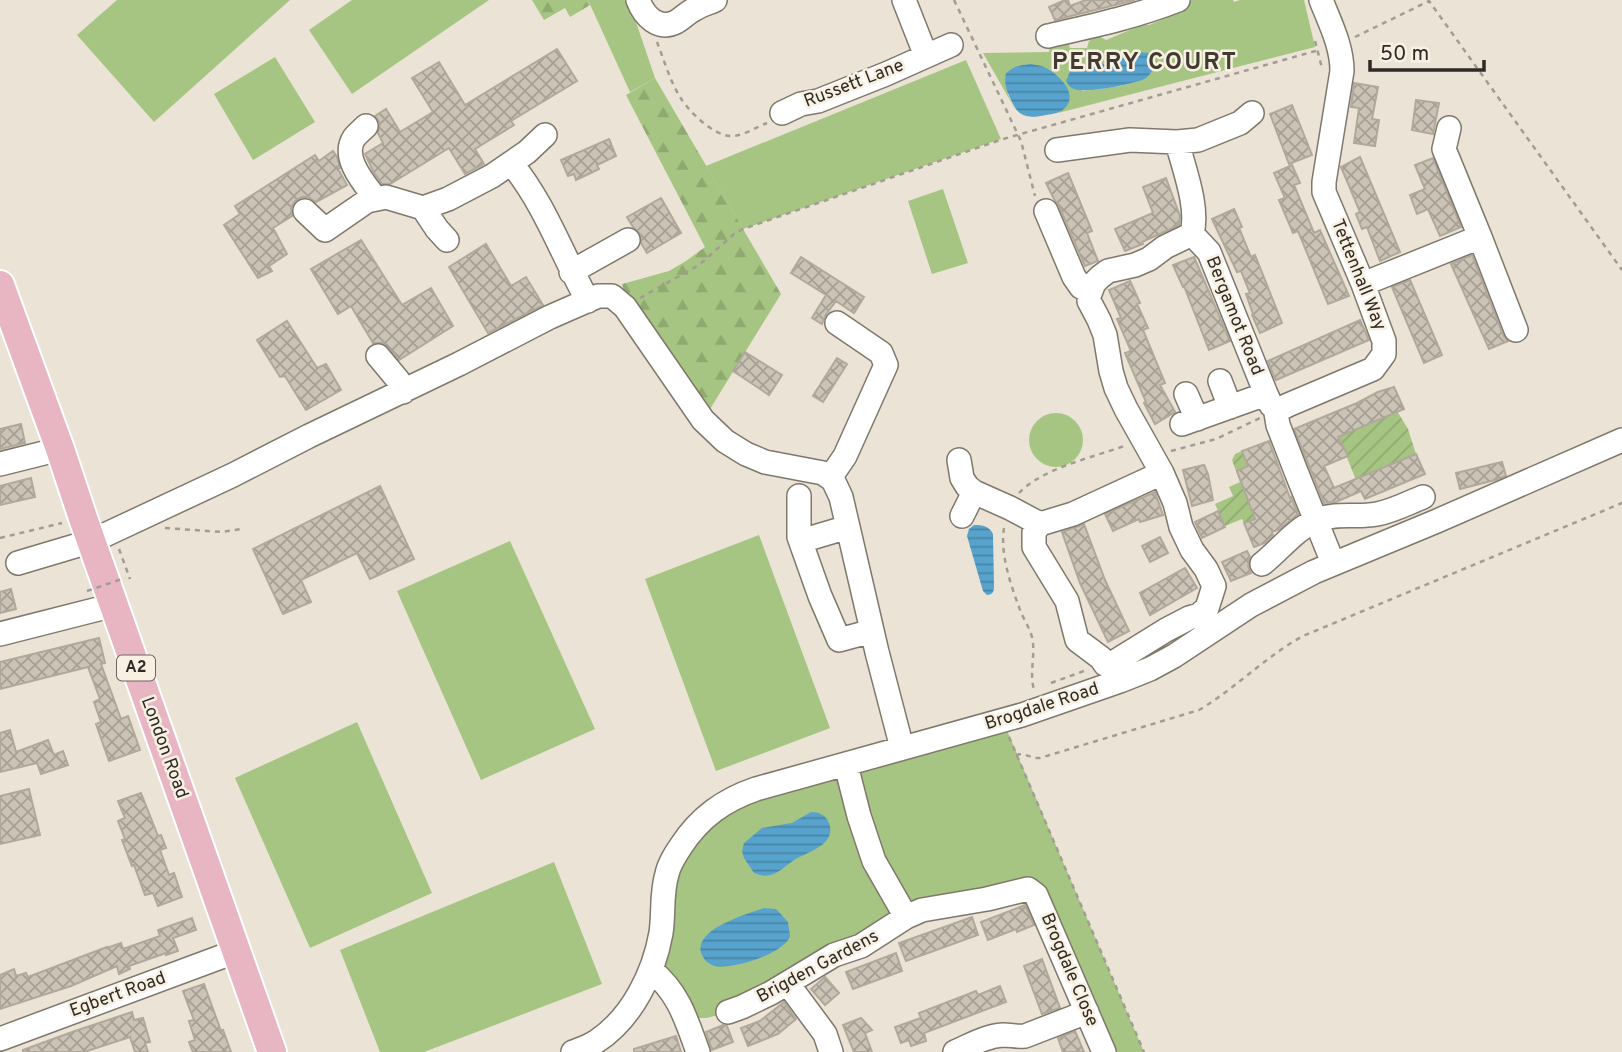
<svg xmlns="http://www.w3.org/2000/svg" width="1622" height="1052" font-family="Overpass,sans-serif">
	<defs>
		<pattern id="forest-firs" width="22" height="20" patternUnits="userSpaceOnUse" patternTransform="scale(1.75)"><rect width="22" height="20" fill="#a6c582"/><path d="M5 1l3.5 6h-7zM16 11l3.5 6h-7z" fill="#8fa970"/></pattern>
		<pattern id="garden-furrows" width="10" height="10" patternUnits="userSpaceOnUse" patternTransform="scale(1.75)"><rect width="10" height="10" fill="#a6c582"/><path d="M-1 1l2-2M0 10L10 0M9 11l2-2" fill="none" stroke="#8fa970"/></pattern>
		<pattern id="water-rules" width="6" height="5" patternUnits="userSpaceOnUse" patternTransform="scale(1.75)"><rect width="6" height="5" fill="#57a3cd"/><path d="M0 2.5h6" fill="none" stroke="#4885a6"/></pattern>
		<pattern id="building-cross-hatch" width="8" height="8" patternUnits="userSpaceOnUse" patternTransform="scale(1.75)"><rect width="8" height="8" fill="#cbc4b6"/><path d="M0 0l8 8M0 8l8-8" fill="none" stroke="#a59f94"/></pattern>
	</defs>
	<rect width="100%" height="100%" fill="#ebe3d5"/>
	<path fill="#a6c582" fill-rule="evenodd" d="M117,0H290L154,122L77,35Z
		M352,0H489L352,94L309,30Z
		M588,0H624L626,1L637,25L655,78L630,92Z
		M1191,0H1233L1234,2L1240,0H1304L1315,47L1058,113C1092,90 1035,46 1006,73L1008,95L1015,109L983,53L1049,52L1050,46L1067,40L1070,48H1087L1089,41L1099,36L1106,40L1144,24L1149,25L1188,9ZM1137,52L1151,73C1139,86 1100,89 1082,91L1085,67L1113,62Z
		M275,57L315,122L253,160L214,94Z
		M966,60L1001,139L743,229L706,166Z
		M943,189L968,263L932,274L908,201Z
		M1029 440a27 27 0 1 1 54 0a27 27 0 1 1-54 0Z
		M759,535L830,728L716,771L645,579Z
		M510,541L595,729L481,780L397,591Z
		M1003,721L1144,1052H1104L1036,895L959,904L728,1012L707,1018H686L657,952L664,888L717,807Z
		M357,722L432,893L310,948L235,778Z
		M554,862L602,984L424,1052H380L340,950Z"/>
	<path fill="url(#forest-firs)" d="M532,0H588L590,5L570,17L565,8L544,20Z
		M655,78L781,294L707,414L629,308L622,284L669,271L686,261L705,247L626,95Z"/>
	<path fill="url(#garden-furrows)" d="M1397,411L1408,429L1416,454L1356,480L1344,450L1313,421L1332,413L1341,435Z
		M1242,451L1247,462L1258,458L1257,518L1244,523L1242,519L1225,526L1215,504L1233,496L1229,487L1240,482L1232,460L1235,454Z"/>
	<path fill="url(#water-rules)" d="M1137,52L1150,53C1156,62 1155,71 1146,78C1137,84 1083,94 1074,89C1069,87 1069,85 1066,81L1071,69L1113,62Z
		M1030,64C1036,65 1041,65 1046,68C1058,74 1078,92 1066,107C1061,113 1053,114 1046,115C1032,118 1020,119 1013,104C1008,94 1003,84 1006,73C1014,66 1020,65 1030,64Z
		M974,525C983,525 989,526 993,534L994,586C994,591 993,595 987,595L983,591L967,536L969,529Z
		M811,812C819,812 826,815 829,823C837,845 807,852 794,860C781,869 772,881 754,873L744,858L742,851L744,843L762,828L792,823Z
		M764,908L776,909L788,922L790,936C785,954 727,972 712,965C707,963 703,958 701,953C694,929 747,914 764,908Z"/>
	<path fill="url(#building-cross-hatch)" stroke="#b0a99b" stroke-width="2" d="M1065,0H1068L1070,6L1086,0H1135L1055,20L1049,7Z
		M557,49L577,81L511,121L514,125L475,149L484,164L465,174L449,148L390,184H382L373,171L365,154L383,143L378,133L380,123L375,116L386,109L400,132L433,112L412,78L439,62L465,105Z
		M1354,83L1378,87L1372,119L1379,120L1375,146L1354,143L1359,108L1351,107Z
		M1416,100L1439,103L1433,134L1412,130Z
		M1292,105L1312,155L1289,164L1270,114Z
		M609,139L616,156L597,165L599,169L576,180L574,174L568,176L561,160Z
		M333,151L337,157L340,168L338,169L347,185L316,202L308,197H302L295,201L291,208L292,216L273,228L287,254L269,266L272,271L258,278L224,225L240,214L235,206L315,155L319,161Z
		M1360,157L1400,252L1380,261L1367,227L1362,229L1356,214L1360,212L1341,167Z
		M1433,158L1461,227L1440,236L1428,209L1417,214L1410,195L1425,189L1415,165Z
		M1292,165L1300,183L1294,185L1314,233L1320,230L1349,296L1328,304L1298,231L1293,233L1279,200L1285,198L1274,173Z
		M1068,173L1092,231L1087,233L1098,261L1085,266L1059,206L1054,199L1046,183Z
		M1166,178L1180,216L1179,225L1142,242L1143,244L1125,251L1115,229L1153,213L1143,187Z
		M661,198L681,233L647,253L641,243L640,234L633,227L627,217Z
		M1234,209L1242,227L1239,228L1251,257L1255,255L1282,323L1260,333L1252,315L1253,314L1246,294L1250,293L1241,271L1237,272L1212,219Z
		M361,240L402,305L431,288L453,326L399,360L383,343H373L351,306L338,314L311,269Z
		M486,244L511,286L526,277L543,305L488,333L449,267Z
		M1472,255L1503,335L1508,341L1489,349L1451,264Z
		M801,257L864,297L854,313L836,301L825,316L822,324L812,318L826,295L791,273Z
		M1194,257L1230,341L1209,350L1184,286L1183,287L1173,265Z
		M1410,280L1442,355L1424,363L1392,287Z
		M1130,281L1140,303L1137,304L1148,328L1143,330L1165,383L1160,385L1175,412L1155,424L1144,403L1146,402L1125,353L1131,351L1117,319L1121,318L1109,290Z
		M1360,320L1369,340L1276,380L1275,379L1268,361Z
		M287,321L317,368L326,364L341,390L306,410L285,376L280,377L257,340Z
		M745,352L782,375L769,395L733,371Z
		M837,358L847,364L823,402L813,396Z
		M1394,387L1404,409L1338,437L1348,456L1324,466L1334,488L1416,454L1425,474L1365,499L1361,491L1336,502L1324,503L1294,429L1357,403L1378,392Z
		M21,424L25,443L0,449V429Z
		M1269,441L1290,498L1291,497L1298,514L1280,529L1272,532L1273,535L1265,543L1254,547L1244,523L1255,519L1237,471L1248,466L1242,451Z
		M1502,462L1506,476L1495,480L1460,489L1456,473Z
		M1204,465L1208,474L1213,500L1192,506L1183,470Z
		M31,478L35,497L0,505V486Z
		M380,486L414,559L370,579L357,553L301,580L311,602L283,614L253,549Z
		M1155,492L1163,515L1140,522L1139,519L1113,531L1105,514Z
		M1218,511L1225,527L1202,538L1195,522Z
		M1084,524L1105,580L1129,631L1108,642L1080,583L1062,532Z
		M1160,537L1168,553L1150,562L1142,546Z
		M1247,551L1250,557L1248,566L1251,573L1231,581L1222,562Z
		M1185,568L1197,588L1150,615L1140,593Z
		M11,589L16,609L0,613V592Z
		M99,638L105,663L101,664L121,719L128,716L140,750L109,761L96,724L101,722L94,702L100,699L88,667L0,689V662Z
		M10,730L16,752L48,740L54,755L63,751L68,765L41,774L37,763L0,772V733Z
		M29,789L40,835L0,844V796Z
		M141,793L158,836L161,835L166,848L160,850L169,875L174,873L182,897L158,906L153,893L145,895L134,865L132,866L122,840L125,839L118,821L125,818L118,801Z
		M1025,905L1034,925L1017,932L1016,929L988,940L981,922Z
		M972,917L978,935L906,961L899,943Z
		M192,918L196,930L173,938L178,951L166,955V953L129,966L130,969L119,974L117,966L71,986L0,1009V975L14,969L16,976L26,973L28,977L107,947V948L121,943L123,949L160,936L158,930Z
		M896,953L902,971L853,989L846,972Z
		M1042,959L1060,1008L1042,1014L1024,966Z
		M825,977L839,993L825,1005L811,989Z
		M204,984L221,1031L223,1030L231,1052H193L189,1042L195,1040L189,1021L194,1020L183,991Z
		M1000,986L1006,1002L924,1033L926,1041L911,1046L909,1040L901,1043L895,1027L921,1018L919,1013L976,991L978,995Z
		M784,1002L796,1019L778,1034L748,1046L741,1028L760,1021Z
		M132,1012L134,1020L143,1018L150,1042L145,1043L148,1052H135L130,1037L84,1052H23V1050L75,1031Z
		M861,1018L872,1030L865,1033L872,1052H854L843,1025Z
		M723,1025L727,1026L733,1042L712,1050L706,1032Z
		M1075,1031L1084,1052H1063L1058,1038Z
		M676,1036L681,1052H634V1049Z"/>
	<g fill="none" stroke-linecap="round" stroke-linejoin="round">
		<g stroke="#7f786b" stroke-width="26">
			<path id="minor" d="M638,0C644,16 658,31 676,22C683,18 688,12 695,9C701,5 709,3 715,0
				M904,0L926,56
				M1321,0C1330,23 1342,46 1342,71L1324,182V192L1363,284L1384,341V354L1373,369L1288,405L1278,410L1276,413L1278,425L1297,474L1333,563
				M1048,36C1092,26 1135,17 1178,0
				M782,113L801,104L818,101L886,74L951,45
				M366,126C362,130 357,134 354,138C341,158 365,184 376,199
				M1449,128L1444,149L1480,237L1516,330
				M1177,142C1184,169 1199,207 1192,234L1209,252L1266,394L1271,405L1277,410
				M1057,150L1130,140L1177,142L1198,140L1240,123L1252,113
				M511,163L527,152L545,135
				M423,208L437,229L447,240
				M305,211L325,230L367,201L386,197L423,208L448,199L492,176L511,163C545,204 562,255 588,301
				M1046,211L1074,277L1081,287L1090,292
				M571,272L628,240
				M1363,284L1480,237
				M378,356L398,380L403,392
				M1220,381L1230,407
				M1186,394L1197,419
				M1182,424L1266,394
				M959,460L962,478L967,486L974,492L1010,508L1040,524
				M0,464L60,449
				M1162,473L1073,514L1040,524L1034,532V547L1067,601L1077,640L1101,658L1105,664H1111L1166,630L1189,618L1199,615L1207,608L1214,586L1206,569L1192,550L1181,527L1175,503L1162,473L1126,409L1116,388L1111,371L1105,335L1099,320L1089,301V296L1094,283L1100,277L1108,271L1135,265L1149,259L1165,247L1192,234
				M830,478L845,456L886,365L881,353L837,323
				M799,496V537L820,596L839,640L872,631
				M962,516L974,492
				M801,541L848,527
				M18,563L92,541L233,475L309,436L459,364L550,317L598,296H612L625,307L703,420L725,441L746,454L765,462L823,473L833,480L841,497L877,652L902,748
				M1262,564C1280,550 1295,529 1317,520C1337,512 1357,518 1377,514C1393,511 1408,503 1423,497
				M0,634L114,605
				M846,765L859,816L874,861L906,917
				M651,970C679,993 686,1019 698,1052
				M788,984L825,1034L831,1052
				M728,1012L742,1007L771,993L834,955L861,946L906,917L922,910L987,899L1028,889L1036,895L1104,1052
				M0,1039L237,951
				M573,1052C581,1049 590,1046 597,1041C632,1018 654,973 661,933C664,913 661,893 667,874C669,864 675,855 681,846C700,817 724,800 756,789L1022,715L1120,681L1150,669L1174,656L1251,605L1314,572L1437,521L1622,440
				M955,1052C971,1045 986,1036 1003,1035C1012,1035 1016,1037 1025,1036L1087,1012"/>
		</g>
		<g stroke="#fff" stroke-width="32">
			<path id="major" d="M0,285L60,449L83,518L272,1052"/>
		</g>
		<path stroke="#a29c92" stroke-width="2.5" stroke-dasharray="5 5" stroke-linecap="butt" d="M954,0L1021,141L1035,196
			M1355,37L1429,1L1622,270
			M1315,41L1322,68
			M657,42C664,60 670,81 680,97C689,112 714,136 731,136C744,136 756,127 767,123
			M640,298L699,265L734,234L743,229L1003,139L1319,50
			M1171,451L1216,439L1260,418
			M1019,493C1043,468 1091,458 1124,446
			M165,528L222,532L242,529
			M1004,528C1000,553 1010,583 1019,607C1022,617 1029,626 1032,637C1036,654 1029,672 1034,690
			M0,538L62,523
			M119,549L130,579
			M1051,683L1084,671
			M1009,737L1144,1052
			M1016,755C1024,752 1032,759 1040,758L1199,710C1236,688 1265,657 1303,636L1622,503"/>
		<use href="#minor" stroke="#fff" stroke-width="23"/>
		<use href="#major" stroke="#e8b5c3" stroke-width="28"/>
		<path stroke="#a29c92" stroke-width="2.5" stroke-dasharray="5 5" stroke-linecap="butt" d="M87,591L125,578"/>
	</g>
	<g text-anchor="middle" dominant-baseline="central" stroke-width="5" stroke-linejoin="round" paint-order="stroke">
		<rect fill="#f8f0e2" stroke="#6b665e" stroke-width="2" x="117" y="655.5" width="38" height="25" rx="5"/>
		<g font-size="16" font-weight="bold" fill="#2e2b26">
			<text x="136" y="668">A2</text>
		</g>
		<g font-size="18" fill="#2e2b26" stroke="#f8f0e2">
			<text transform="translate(854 84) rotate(-21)">Russett Lane</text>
			<text transform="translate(1358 275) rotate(68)">Tettenhall Way</text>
			<text transform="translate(1234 316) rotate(68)">Bergamot Road</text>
			<text transform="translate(1042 707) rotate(-18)">Brogdale Road</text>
			<text transform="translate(164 748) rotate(70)">London Road</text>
			<text transform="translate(818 967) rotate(-28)">Brigden Gardens</text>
			<text transform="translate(1069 970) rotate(67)">Brogdale Close</text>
			<text transform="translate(118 995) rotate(-20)">Egbert Road</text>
		</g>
		<g font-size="24" font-weight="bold" letter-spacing="2" fill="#413b30" stroke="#f8f0e2">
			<text x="1145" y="63">PERRY COURT</text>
		</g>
	</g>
	<path d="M1370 60v10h114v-10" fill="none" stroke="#2e2b26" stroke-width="3.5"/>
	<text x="1380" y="60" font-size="21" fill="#2e2b26" stroke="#f8f0e2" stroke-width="5" paint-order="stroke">50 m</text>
</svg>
